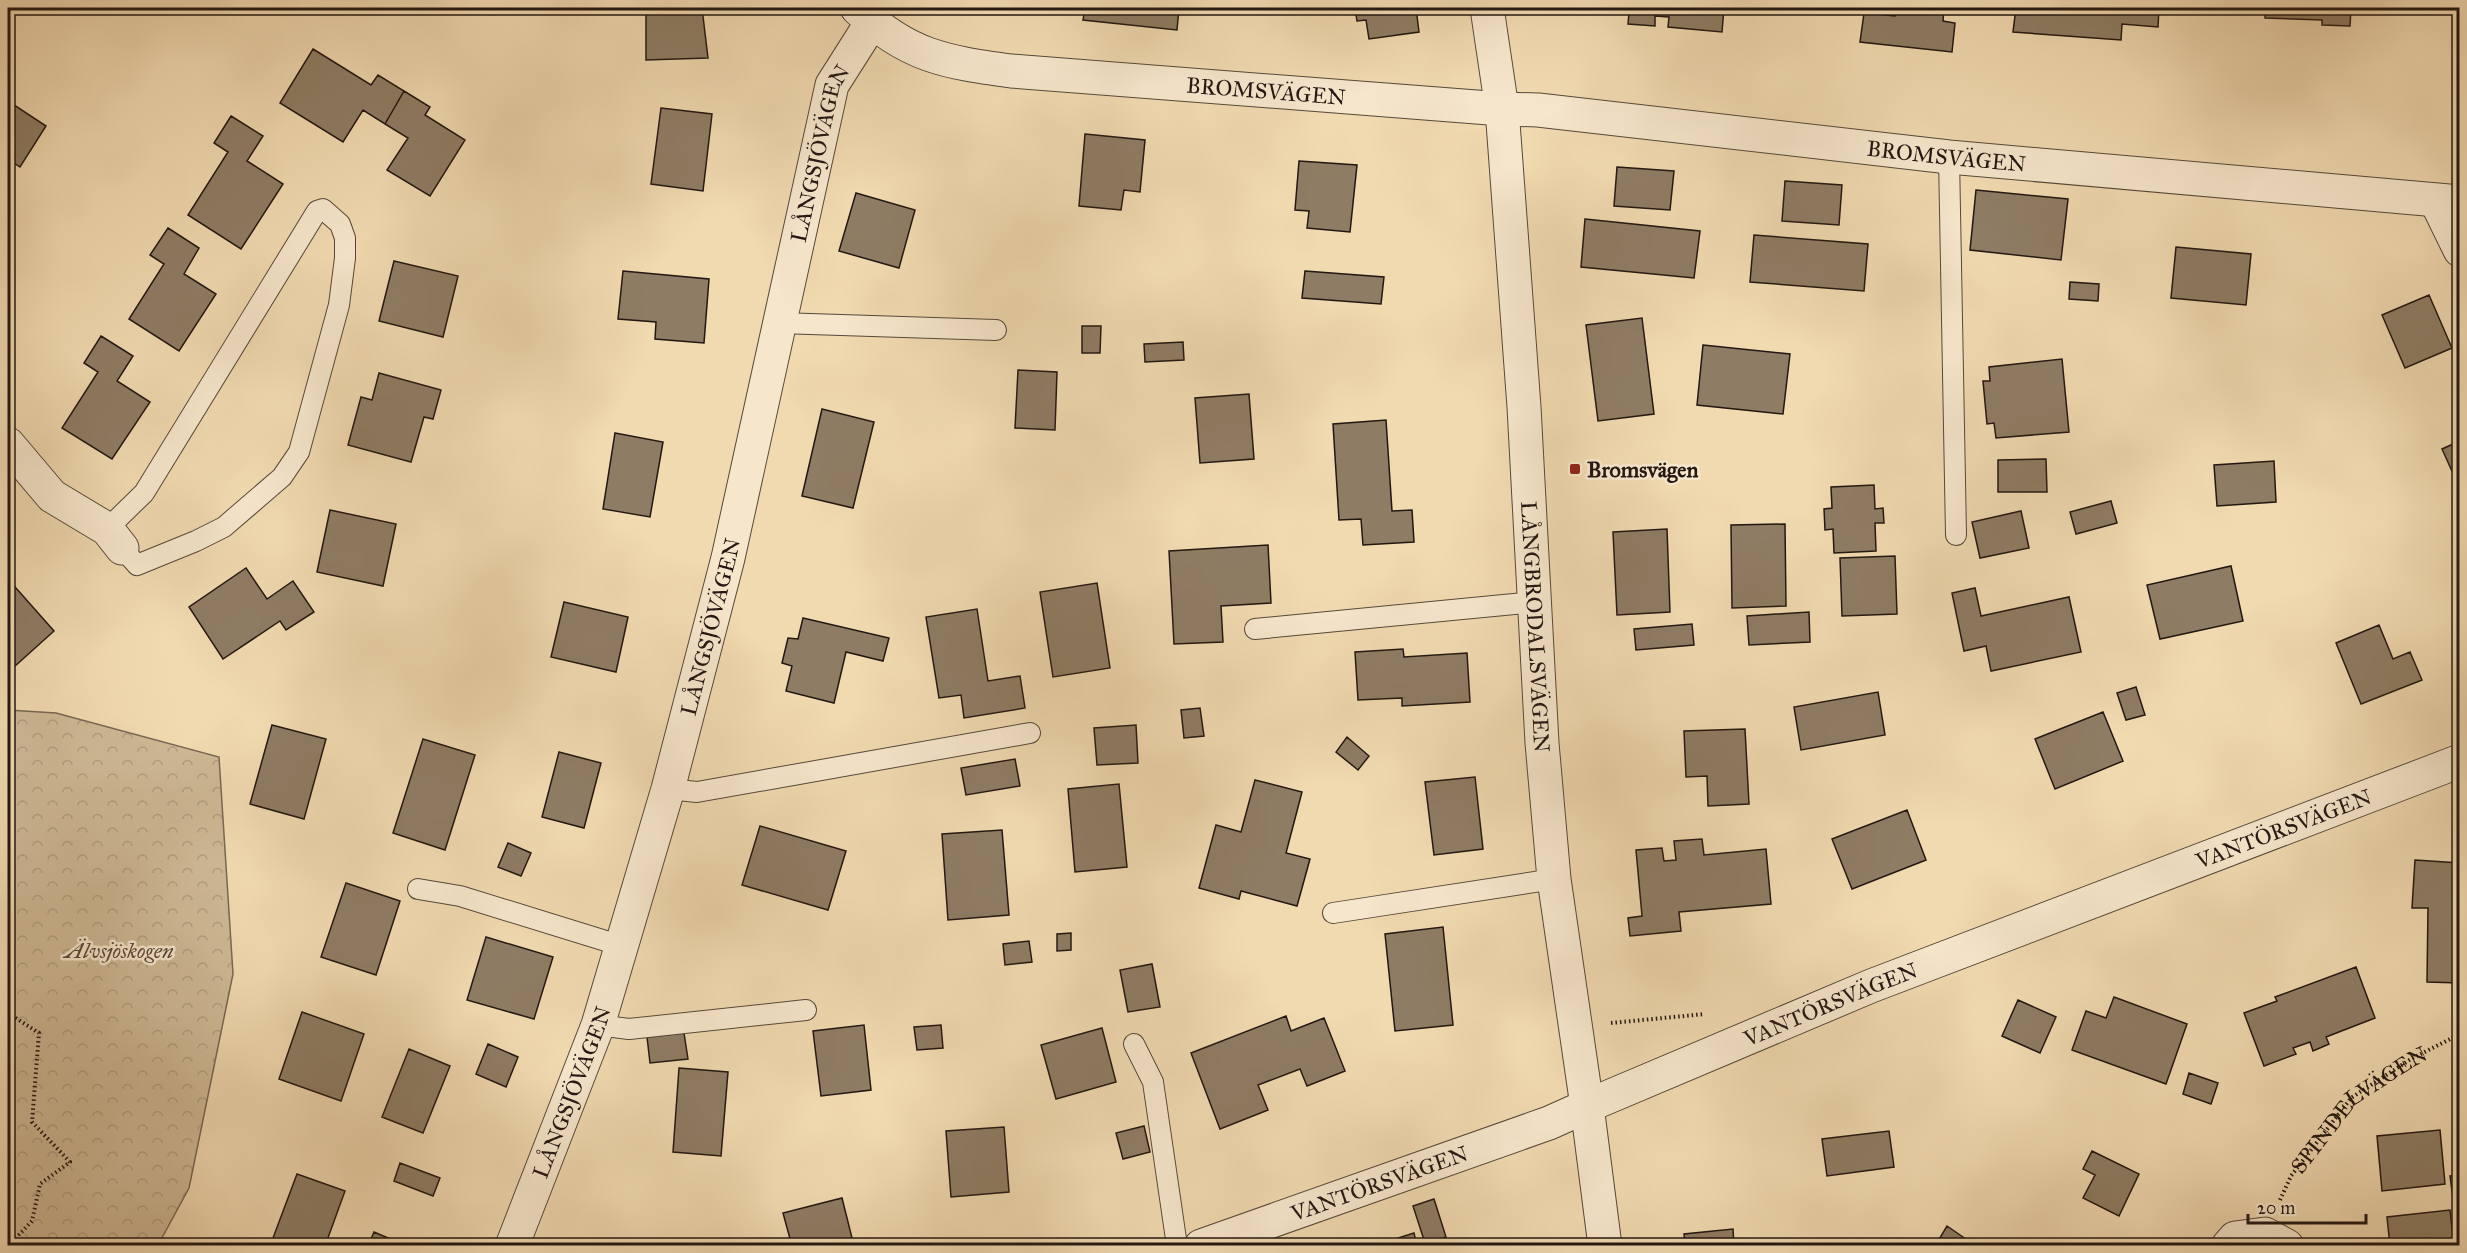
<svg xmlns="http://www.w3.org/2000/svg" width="2467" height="1253" font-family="'IM FELL Great Primer',serif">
	<defs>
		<pattern id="park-crowns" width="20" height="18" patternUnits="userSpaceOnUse" patternTransform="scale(1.5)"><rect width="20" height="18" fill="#ceb895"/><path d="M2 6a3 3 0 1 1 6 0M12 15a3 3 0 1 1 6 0" fill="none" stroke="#b19d7f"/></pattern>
	</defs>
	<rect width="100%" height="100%" fill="#f1d9b0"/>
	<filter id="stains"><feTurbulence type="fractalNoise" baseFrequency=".00333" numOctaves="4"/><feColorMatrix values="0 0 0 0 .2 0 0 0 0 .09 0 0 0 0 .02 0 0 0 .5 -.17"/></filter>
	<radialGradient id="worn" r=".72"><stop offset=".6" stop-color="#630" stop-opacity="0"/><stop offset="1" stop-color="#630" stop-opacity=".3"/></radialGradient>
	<path fill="url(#park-crowns)" stroke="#786854" stroke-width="1.5" d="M8,710L56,713L219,757L233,974L189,1188L158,1245H8Z"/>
	<path fill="#8e7c64" stroke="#231712" stroke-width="1.5" d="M646,8H702L708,58L646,60Z
		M1085,8H1179L1177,30L1083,20Z
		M1355,8H1416L1419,32L1369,39L1366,20L1357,21Z
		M1606,8H1724L1722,32L1668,27L1669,17L1655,16V26L1628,24L1629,13L1606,11Z
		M1896,8H1944L1943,21L1955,23L1952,52L1860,42L1864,13L1895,16Z
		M2016,8H2159L2158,27L2122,24L2121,40L2013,32Z
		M2265,8H2351L2350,26L2322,25V20L2265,18Z
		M313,49L371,85L378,75L404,91L385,124L363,110L343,142L280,103Z
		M404,91L430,107L425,115L465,140L430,196L387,170L408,138L385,124Z
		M8,101L46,126L20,167L8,159Z
		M661,108L712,114L703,191L651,184Z
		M231,116L263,136L247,161L283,184L241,249L188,215L228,152L214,143Z
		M1085,134L1145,140L1140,192L1124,190L1121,210L1079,206Z
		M1299,161L1357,165L1350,232L1307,228L1309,211L1295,210Z
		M1617,167L1674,171L1670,210L1614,206Z
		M1785,181L1842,185L1839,225L1782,221Z
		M1976,190L2068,199L2061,260L1970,250Z
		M856,193L915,210L899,268L839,251Z
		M1585,219L1700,231L1694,278L1581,267Z
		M168,228L199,248L184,274L216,294L179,351L129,319L164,264L150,255Z
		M1754,235L1868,244L1864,291L1750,282Z
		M2176,247L2251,254L2246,305L2171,298Z
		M394,261L458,276L443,337L379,321Z
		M623,271L709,279L704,343L655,339L656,322L618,319Z
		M1305,271L1384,277L1381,304L1302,298Z
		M2070,282L2099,284L2098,301L2069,299Z
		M2429,295L2452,348L2405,368L2382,315Z
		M1642,318L1654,414L1598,421L1586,325Z
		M1082,326H1101L1100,353H1082Z
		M101,336L133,356L117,381L150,402L112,459L62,428L98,372L84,363Z
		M1183,342L1184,360L1145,362L1144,344Z
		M1703,345L1790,354L1783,414L1697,405Z
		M2062,359L2069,432L1996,438L1994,423L1987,424L1983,381H1990L1989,367Z
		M1018,370L1057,372L1055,430L1015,428Z
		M379,373L441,390L433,419L424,417L411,462L348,445L361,397L372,400Z
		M1249,394L1254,459L1200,463L1195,398Z
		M822,409L874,422L853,508L802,496Z
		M1386,420L1392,511L1412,510L1414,542L1363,545L1361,519L1339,520L1333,424Z
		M615,433L663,442L650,517L603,509Z
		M2460,441V489L2442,449Z
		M2046,459L2047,492H1998V460Z
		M2274,461L2276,502L2217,506L2214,465Z
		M1874,485L1875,509L1883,508L1884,523H1875L1876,551L1834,553L1833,529L1825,530L1824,509L1832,508L1831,487Z
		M2111,501L2117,523L2076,534L2070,512Z
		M330,510L396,524L383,586L317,572Z
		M2021,511L2029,548L1980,558L1972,522Z
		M1785,524L1786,606L1732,608L1731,525Z
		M1667,529L1670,612L1617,615L1613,532Z
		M1268,545L1271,603L1221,606L1223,642L1174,644L1169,551Z
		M1895,556L1897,614L1842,616L1840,558Z
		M2231,566L2243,621L2160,639L2147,585Z
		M246,568L267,599L293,581L314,612L286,630L280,621L223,659L189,607Z
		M8,579L54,631L14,667L8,660Z
		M1097,583L1110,668L1053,677L1040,592Z
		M1975,588L1981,616L2069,597L2081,652L1991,671L1986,646L1964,651L1952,593Z
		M564,602L628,617L616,672L551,657Z
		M977,609L988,681L1020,676L1025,708L964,718L961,695L939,698L926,617Z
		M1809,612L1810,642L1749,645L1747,616Z
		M803,618L889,638L883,661L846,652L834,703L786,691L792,666L782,663L788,638L798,639Z
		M1692,624L1694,645L1636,650L1634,629Z
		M2379,625L2393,659L2410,652L2422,680L2361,704L2336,643Z
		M1403,649L1404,657L1467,653L1470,702L1402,706V698L1358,700L1355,652Z
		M2136,687L2145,715L2126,720L2117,693Z
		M1878,692L1885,735L1801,750L1794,707Z
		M1200,708L1204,736L1184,738L1181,710Z
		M2103,712L2123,761L2055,789L2035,739Z
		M272,725L326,739L304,819L250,804Z
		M1136,725L1138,763L1097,765L1094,728Z
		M1745,729L1749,804L1708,806L1707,776L1686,777L1684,731Z
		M1347,737L1369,756L1358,770L1336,752Z
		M423,739L475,755L445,850L393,833Z
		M559,752L601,763L584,828L542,817Z
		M1015,759L1020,786L966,795L961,768Z
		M1475,777L1483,849L1434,855L1425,782Z
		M1255,780L1302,792L1286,853L1310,859L1297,906L1241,891L1239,899L1199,888L1216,825L1241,832Z
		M1119,784L1127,867L1075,872L1068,789Z
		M1907,810L1926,860L1852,889L1832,839Z
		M760,826L846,851L828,910L742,885Z
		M1002,830L1009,915L948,920L942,834Z
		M1702,839L1704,855L1766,849L1771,904L1679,912L1681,931L1630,936L1628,918L1642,916L1636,850L1662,848L1664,861L1676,860L1674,841Z
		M508,843L531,853L521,876L498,867Z
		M2415,860L2460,863V983L2427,982L2428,908H2412Z
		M346,883L400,901L376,975L321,957Z
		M1443,927L1453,1025L1395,1031L1385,934Z
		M1071,933V950L1057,951V934Z
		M486,937L553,957L534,1019L467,1000Z
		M1029,941L1032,962L1005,965L1003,944Z
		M1152,964L1160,1007L1128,1012L1120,970Z
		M2356,967L2375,1018L2326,1037L2329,1044L2313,1051L2310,1042L2293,1048L2296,1054L2264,1066L2244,1013L2277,1001L2275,997Z
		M2114,997L2187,1024L2166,1084L2072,1050L2086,1011L2106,1018Z
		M2018,1000L2056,1017L2040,1053L2002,1036Z
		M302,1012L364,1034L341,1101L279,1079Z
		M1286,1016L1291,1031L1324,1018L1345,1071L1307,1086L1300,1069L1258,1085L1268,1110L1220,1129L1191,1053Z
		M864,1025L871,1090L821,1096L813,1031Z
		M941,1025L943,1048L917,1050L914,1027Z
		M1102,1028L1116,1082L1056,1099L1041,1045Z
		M684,1033L688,1059L650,1063L647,1037Z
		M488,1044L518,1057L506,1087L476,1074Z
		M409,1049L450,1066L423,1133L382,1117Z
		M679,1068L728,1072L721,1156L673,1152Z
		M2189,1073L2218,1083L2211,1104L2183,1094Z
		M1144,1126L1150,1152L1123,1159L1116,1133Z
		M1004,1127L1009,1192L951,1197L946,1131Z
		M2440,1130L2445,1184L2382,1191L2377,1136Z
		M1889,1131L1894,1167L1827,1176L1822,1139Z
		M2092,1151L2139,1174L2119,1216L2083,1198L2095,1175L2083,1169Z
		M400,1163L440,1178L433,1196L394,1181Z
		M297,1174L345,1191L325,1246H270Z
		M2460,1175V1214H2455L2450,1176Z
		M842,1198L854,1246H792L783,1213Z
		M1434,1199L1446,1237L1425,1243L1413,1206Z
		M2450,1210L2454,1246H2390L2387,1217Z
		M1947,1226L1976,1246H1935Z
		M1733,1229L1734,1246H1685L1684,1234Z
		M374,1232L407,1246H368Z
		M1414,1233L1417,1246H1397L1395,1239Z"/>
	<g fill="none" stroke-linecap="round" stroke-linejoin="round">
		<g stroke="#56483a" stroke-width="22">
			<path id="service" d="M1949,157L1956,535
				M779,323L996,330
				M107,529L144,493L317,211L323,209L340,224L345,238V258L339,305L299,452L282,477L224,527L196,541L137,565L122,548
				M1255,629L1535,602
				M668,789L697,792L1030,733
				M418,889L460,896L622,946
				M1333,913L1554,879
				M598,1025L629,1029L806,1010
				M1134,1044L1153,1082L1177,1246"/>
		</g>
		<g stroke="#56483a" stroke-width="35">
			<g id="minor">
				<path id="s2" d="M1502,109L1538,110L1949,157L2460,202"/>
				<path d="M2436,201L2460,250"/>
				<path d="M8,444L52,496L107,529L122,548"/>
				<path id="s3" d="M512,1246L598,1025L668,789L728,558L832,85L872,22"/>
				<path id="s4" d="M1201,1246L1549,1123L1587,1106"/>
				<path d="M2228,1246L2235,1238L2265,1234L2287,1246"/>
			</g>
		</g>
		<g stroke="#56483a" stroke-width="35">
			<g id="tertiary">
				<path id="s5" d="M857,8C907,56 945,62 1011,71L1502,109"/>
				<path id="s6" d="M1487,8L1502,109L1524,407L1542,743L1554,879L1587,1106L1605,1246"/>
				<path id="s7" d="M1587,1106L1871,986L2460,761"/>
			</g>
		</g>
		<g stroke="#231712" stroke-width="4" stroke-dasharray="1.5 3" stroke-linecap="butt">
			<path d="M8,1013L39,1033L32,1122L70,1162L40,1184L32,1221L8,1246"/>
			<path d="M1611,1023L1705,1014"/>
			<path id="s1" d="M2280,1200L2291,1176L2351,1098L2411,1059L2460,1034"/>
		</g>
		<use href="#service" stroke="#f6e6cc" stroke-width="20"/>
		<use href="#minor" stroke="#f6e6cc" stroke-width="33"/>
		<use href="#tertiary" stroke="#f6e6cc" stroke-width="33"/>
	</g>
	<rect fill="#8f2418" stroke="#f6e6cc" stroke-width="2" x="1569" y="463" width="12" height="12" rx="3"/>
	<g text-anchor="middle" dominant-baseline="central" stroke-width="5" stroke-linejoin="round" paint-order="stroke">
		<g font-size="22" fill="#231712" stroke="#f6e6cc">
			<text stroke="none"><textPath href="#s5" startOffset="426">BROMSVÄGEN</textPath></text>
			<text stroke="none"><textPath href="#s3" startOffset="1137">LÅNGSJÖVÄGEN</textPath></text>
			<text stroke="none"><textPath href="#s2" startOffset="447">BROMSVÄGEN</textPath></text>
			<text stroke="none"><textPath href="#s3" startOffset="651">LÅNGSJÖVÄGEN</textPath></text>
			<text stroke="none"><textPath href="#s6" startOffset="621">LÅNGBRODALSVÄGEN</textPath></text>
			<text stroke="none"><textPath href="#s7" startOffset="750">VANTÖRSVÄGEN</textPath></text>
			<text stroke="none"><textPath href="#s7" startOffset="264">VANTÖRSVÄGEN</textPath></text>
			<text stroke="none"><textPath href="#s3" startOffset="165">LÅNGSJÖVÄGEN</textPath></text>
			<text stroke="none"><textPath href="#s1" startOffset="123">SPINDELVÄGEN</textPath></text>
			<text stroke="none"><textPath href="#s4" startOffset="189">VANTÖRSVÄGEN</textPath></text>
		</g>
		<g font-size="22" font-weight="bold" fill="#231712" stroke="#f6e6cc" text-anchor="start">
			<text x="1587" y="469">Bromsvägen</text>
		</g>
		<g font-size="22" font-style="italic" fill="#564739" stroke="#f6e6cc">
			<text x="119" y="950">Älvsjöskogen</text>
		</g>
	</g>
	<rect width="2467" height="1253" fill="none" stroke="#f1d9b0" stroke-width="30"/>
	<rect x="9" y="9" width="2449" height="1235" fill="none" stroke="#231712" stroke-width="3"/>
	<rect x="15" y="15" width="2437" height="1223" fill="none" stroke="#231712" stroke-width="1.5"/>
	<path d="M2248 1214v9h118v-9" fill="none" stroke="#231712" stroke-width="3"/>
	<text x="2257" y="1214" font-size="18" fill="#231712" stroke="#f6e6cc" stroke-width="4.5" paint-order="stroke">20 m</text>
	<rect width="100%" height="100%" filter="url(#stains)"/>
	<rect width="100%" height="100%" fill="url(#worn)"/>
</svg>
